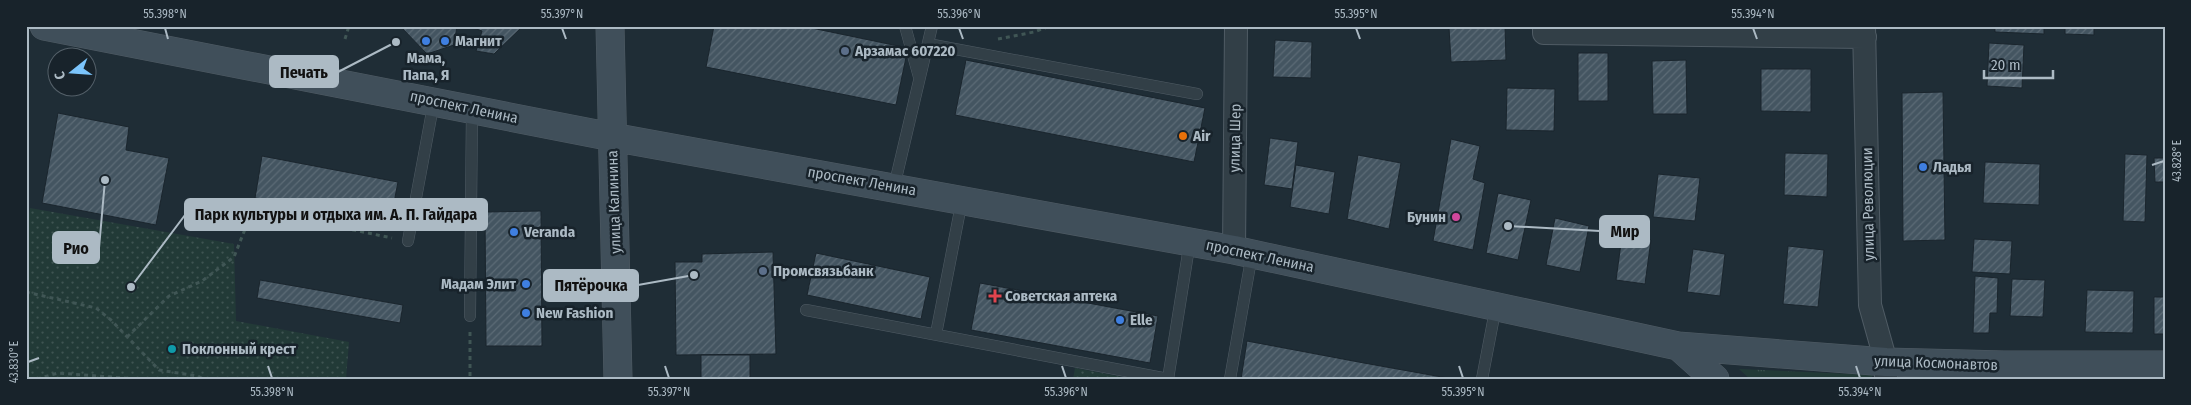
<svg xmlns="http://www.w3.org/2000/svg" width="2191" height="405" font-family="'Fira Sans Condensed',sans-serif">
	<defs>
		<pattern id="grass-tufts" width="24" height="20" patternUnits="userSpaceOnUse" patternTransform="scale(1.25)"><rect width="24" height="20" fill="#223a37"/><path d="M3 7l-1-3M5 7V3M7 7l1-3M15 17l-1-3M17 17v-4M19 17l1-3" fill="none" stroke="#3f5452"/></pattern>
		<pattern id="park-dots" width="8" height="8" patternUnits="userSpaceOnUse" patternTransform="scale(1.25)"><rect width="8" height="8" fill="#223a37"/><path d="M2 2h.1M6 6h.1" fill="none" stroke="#3f5452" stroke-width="1.8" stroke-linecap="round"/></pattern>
		<pattern id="building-hatch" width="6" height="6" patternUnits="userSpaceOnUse" patternTransform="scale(1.25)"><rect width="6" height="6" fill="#445561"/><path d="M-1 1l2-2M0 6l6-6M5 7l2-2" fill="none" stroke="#5c6b76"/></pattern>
	</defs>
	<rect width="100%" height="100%" fill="#1f2d36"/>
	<path fill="url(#grass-tufts)" d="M1739,369L1872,375V379H1750Z"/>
	<path fill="url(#park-dots)" d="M30,208L234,244L236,321L349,342L346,379H26V231Z
		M1075,368L1133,379H1073Z"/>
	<path fill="url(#building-hatch)" stroke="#1a252d" d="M400,26H457L454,45L427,54Z
		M468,26H523L494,54L476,51L482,31Z
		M714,26H802L908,48L896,105L706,67Z
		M1505,26L1506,60L1451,62L1449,28Z
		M1995,26H2044V34L1995,32Z
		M2065,26H2094V35L2065,34Z
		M1275,40L1312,42L1311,78L1273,77Z
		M1989,43L2024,45L2022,88L1987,86Z
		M1578,53H1608V101H1578Z
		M966,60L1205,108L1194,162L955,115Z
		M1686,60L1687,114H1653L1652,61Z
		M1761,69H1811V112L1761,111Z
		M1507,88L1555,89L1554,131L1506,130Z
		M1943,92L1945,240L1903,241L1902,93Z
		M58,113L129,127L126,150L169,158L156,225L42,203Z
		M1270,138L1298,142L1292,189L1264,185Z
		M1451,139L1480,146L1473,179L1485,183L1473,250L1433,241Z
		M1785,153L1828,154L1827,197L1784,195Z
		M2125,154L2147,155L2145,222L2123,221Z
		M1358,155L1401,163L1389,229L1347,219Z
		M262,156L398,182L390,223L255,198Z
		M2154,158H2165V182H2155Z
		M1985,162L2040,164L2039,205L1983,203Z
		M1296,165L1335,172L1329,214L1290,207Z
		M1658,174L1700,178L1695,221L1653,217Z
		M1498,193L1531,200L1518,260L1486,253Z
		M541,211L542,346H486L485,212Z
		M1555,218L1589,226L1580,272L1546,265Z
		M1622,236L1651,240L1645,284L1616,280Z
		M1974,239L2012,241L2010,274L1972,272Z
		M1788,246L1824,250L1818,307L1783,304Z
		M1693,249L1725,254L1720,296L1687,292Z
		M773,252L776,354L676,355L675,262H702V254Z
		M816,253L930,277L921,319L807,295Z
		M1975,276L1998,278L1997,313H1990L1989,333H1973Z
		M2012,279L2045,280L2043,317L2010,316Z
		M260,280L403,305L400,323L257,298Z
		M980,283L1158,316L1150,363L971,330Z
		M2087,290L2134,291L2133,333L2085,332Z
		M2154,297H2165V334H2154Z
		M1247,341L1364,363L1453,379H1241Z
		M701,355H750V379H701Z"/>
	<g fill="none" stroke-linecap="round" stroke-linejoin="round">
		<g stroke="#505c65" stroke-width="12">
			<path id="lane" d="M905,26L919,77
				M928,44L1197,94
				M894,187L932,26
				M408,241L434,101
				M806,310L1168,379
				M470,316L472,109
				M936,334L962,200
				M1168,379L1190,241
				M1230,379L1252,254
				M1482,379L1496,306"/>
		</g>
		<g stroke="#505c65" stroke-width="24">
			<path id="street" d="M1544,26V33L1865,37
				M1864,26L1870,305L1886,362V379
				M1234,250L1236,26"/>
		</g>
		<g stroke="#505c65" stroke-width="29">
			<path id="secondary" d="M44,26L612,137L1234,250L1678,346L1886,362L2004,365H2165
				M610,26L618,379
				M1678,346L1715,379"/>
		</g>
		<path stroke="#405655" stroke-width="3" stroke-dasharray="4 4" stroke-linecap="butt" d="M345,39L349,26
			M998,39L1034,32L1050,26
			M26,292L96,308L111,320L159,370L197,376L204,379
			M470,332V379
			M127,337L169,296L202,281L234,257L253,209L392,238
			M37,379L58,373L137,379"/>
		<use href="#lane" stroke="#323f47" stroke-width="11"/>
		<use href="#street" stroke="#323f47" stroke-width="22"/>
		<use href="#secondary" stroke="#404f5a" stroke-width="28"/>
	</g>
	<path fill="none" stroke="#acbac4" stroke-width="2" d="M165,28L168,39M562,28L566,39M959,28L963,39M1356,28L1360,39M1753,28L1757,39M2152,165L2164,161M28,362L39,358M268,366L272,378M665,366L669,378M1062,366L1066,378M1459,366L1463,378M1856,366L1860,378"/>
	<g fill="#3f7fe0" stroke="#18232b" stroke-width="2">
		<circle cx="426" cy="41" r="5"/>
		<circle cx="445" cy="41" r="5"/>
		<circle cx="1923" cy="167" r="5"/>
		<circle cx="514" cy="232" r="5"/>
		<circle cx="526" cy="284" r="5"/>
		<circle cx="526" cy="313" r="5"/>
		<circle cx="1120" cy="320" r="5"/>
	</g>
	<g fill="#5c6f8a" stroke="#18232b" stroke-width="2">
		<circle cx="845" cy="51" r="5"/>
		<circle cx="763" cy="271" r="5"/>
	</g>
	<circle fill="#e8710a" stroke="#18232b" stroke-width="2" cx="1183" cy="136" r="5"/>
	<circle fill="#d1479c" stroke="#18232b" stroke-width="2" cx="1456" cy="217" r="5"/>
	<path fill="#e0444e" stroke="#18232b" stroke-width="2" d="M992.5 288.5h5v5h5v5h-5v5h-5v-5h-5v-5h5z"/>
	<circle fill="#0f9aa8" stroke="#18232b" stroke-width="2" cx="172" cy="349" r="5"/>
	<g text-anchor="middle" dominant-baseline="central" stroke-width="5" stroke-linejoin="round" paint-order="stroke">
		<g font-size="15" font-weight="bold" fill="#acbac4" stroke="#18232b" text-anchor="start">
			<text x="455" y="41">Магнит</text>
			<text x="855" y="51">Арзамас 607220</text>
			<text x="426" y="58" text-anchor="middle">Мама,<tspan x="426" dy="17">Папа, Я</tspan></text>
			<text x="1193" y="136">Air</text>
			<text x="1933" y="167">Ладья</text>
			<text x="1446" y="217" text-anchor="end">Бунин</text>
			<text x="524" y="232">Veranda</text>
			<text x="773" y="271">Промсвязьбанк</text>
			<text x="516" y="284" text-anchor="end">Мадам Элит</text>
			<text x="1005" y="296">Советская аптека</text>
			<text x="536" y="313">New Fashion</text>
			<text x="1130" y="320">Elle</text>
			<text x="182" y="349">Поклонный крест</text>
		</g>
		<g font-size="15" fill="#acbac4" stroke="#18232b">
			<text transform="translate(464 107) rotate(12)">проспект Ленина</text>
			<text transform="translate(1235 138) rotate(-89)">улица Шер</text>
			<text transform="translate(862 181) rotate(10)">проспект Ленина</text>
			<text transform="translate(614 202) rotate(-92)">улица Калинина</text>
			<text transform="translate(1868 204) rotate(-91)">улица Революции</text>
			<text transform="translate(1260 256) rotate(12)">проспект Ленина</text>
			<text transform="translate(1936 363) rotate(2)">улица Космонавтов</text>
		</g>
	</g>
	<path fill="none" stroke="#acbac4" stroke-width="2" d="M396 42L338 72M131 287L185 215M1508 226L1600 231M105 180L99 248M694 275L638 285"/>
	<g fill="#acbac4" stroke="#18232b" stroke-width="2">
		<circle cx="396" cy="42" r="5"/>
		<circle cx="131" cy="287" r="5"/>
		<circle cx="1508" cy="226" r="5"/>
		<circle cx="105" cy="180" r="5"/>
		<circle cx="694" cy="275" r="5"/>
	</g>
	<g fill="#acbac4" stroke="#acbac4" stroke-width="2">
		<rect x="270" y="56" width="68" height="31" rx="5"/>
		<rect x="185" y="199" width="302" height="31" rx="5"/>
		<rect x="1600" y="216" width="49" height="31" rx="5"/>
		<rect x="53" y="232" width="46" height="31" rx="5"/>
		<rect x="544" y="270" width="94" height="31" rx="5"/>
	</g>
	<g font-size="16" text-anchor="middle" font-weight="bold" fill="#111">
		<text x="304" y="78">Печать</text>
		<text x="336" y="220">Парк культуры и отдыха им. А. П. Гайдара</text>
		<text x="1625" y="237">Мир</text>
		<text x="76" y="254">Рио</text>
		<text x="591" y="291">Пятёрочка</text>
	</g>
	<rect width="2191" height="405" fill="none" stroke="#18232b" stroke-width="55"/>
	<g transform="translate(72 72) rotate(253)"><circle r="24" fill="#18232b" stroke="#535f68"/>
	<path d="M0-4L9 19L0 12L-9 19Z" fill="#7bc4fb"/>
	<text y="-8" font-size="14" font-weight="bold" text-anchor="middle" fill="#acbac4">С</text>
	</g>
	<path d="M1984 70v8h69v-8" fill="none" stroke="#acbac4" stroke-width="2.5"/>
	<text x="1991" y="70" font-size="15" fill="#acbac4" stroke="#18232b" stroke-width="4" paint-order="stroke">20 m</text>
	<rect x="28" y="28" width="2136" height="350" fill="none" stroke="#acbac4" stroke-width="2"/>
	<g font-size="12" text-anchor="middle" fill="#acbac4">
		<text x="165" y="18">55.398°N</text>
		<text x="562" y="18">55.397°N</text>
		<text x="959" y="18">55.396°N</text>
		<text x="1356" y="18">55.395°N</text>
		<text x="1753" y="18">55.394°N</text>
		<text transform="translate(2177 161) rotate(-90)" y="4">43.828°E</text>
		<text transform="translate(14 362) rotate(-90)" y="4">43.830°E</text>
		<text x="272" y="396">55.398°N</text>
		<text x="669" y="396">55.397°N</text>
		<text x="1066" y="396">55.396°N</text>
		<text x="1463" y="396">55.395°N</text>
		<text x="1860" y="396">55.394°N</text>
	</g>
</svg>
